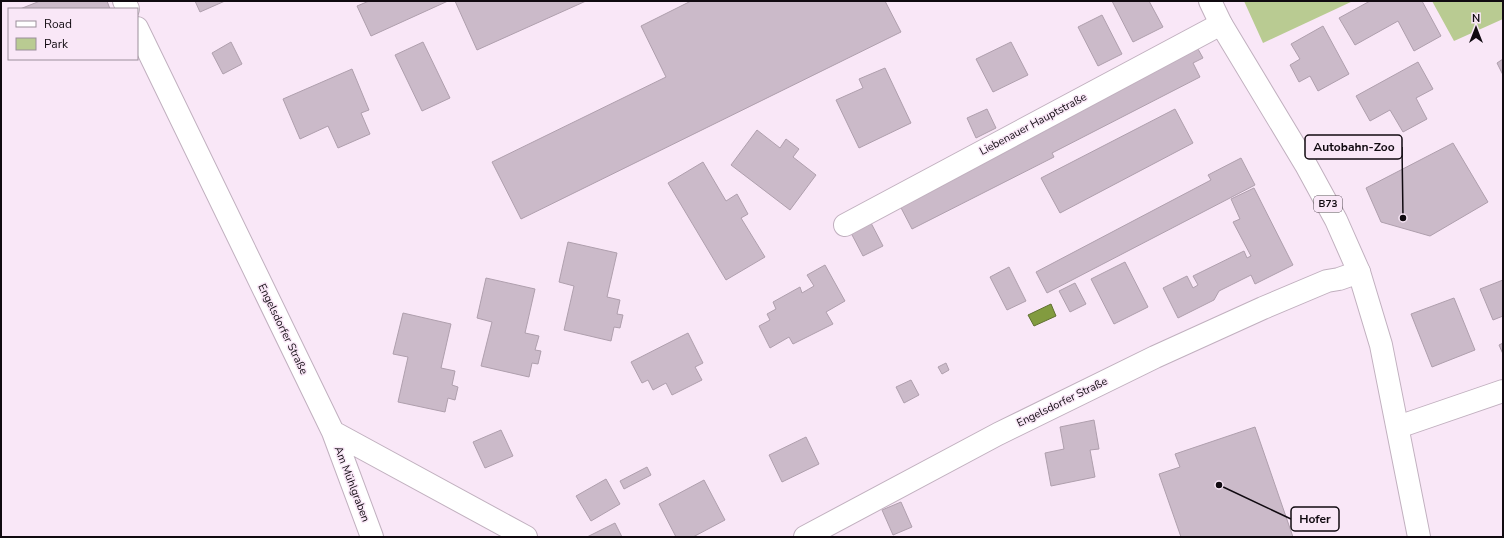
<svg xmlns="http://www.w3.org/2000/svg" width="1504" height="538" font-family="'Nunito Sans',sans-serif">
	<rect width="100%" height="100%" fill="#f9e7f7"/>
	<path fill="#b9cb92" d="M1244,1H1353L1263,43Z
		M1432,1H1503V19L1454,41Z"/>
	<path fill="#829b3f" stroke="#607031" d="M1051,304L1056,316L1034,326L1028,315Z"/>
	<path fill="#cbbac9" stroke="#af9fad" d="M40,1H107L110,9H20Z
		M195,1H225L200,12Z
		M369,1H448L371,36L357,6Z
		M455,1H586L477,50Z
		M691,1H885L901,32L521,219L492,162L666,77L641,26Z
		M1112,1H1149L1163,27L1133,42Z
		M1370,1H1422L1441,36L1414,51L1398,21L1355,45L1339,18Z
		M1102,15L1122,54L1098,66L1078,27Z
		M1323,26L1349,74L1318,91L1310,76L1299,82L1290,65L1300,59L1291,44Z
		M231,42L242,64L223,74L212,53Z
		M423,42L450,98L422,111L395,55Z
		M1011,42L1028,75L993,92L976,59Z
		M1198,49L1203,58L1193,63L1200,77L1052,153L1054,157L912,229L899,204Z
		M1503,59V75L1497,63Z
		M1418,62L1433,89L1416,98L1427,119L1403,132L1390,110L1370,121L1356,96Z
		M885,68L911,123L859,148L836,100L863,88L859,79Z
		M352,69L369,110L361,113L370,134L338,148L328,126L300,139L283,99Z
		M987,109L996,128L976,138L967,118Z
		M1175,109L1193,143L1060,213L1041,178Z
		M757,130L780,148L786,139L799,149L793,157L816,175L790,210L731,165Z
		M1453,143L1488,202L1430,236L1381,222L1366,188Z
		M1241,158L1255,185L1047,293L1036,272L1211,180L1208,175Z
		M703,162L726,201L737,194L748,214L741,218L765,257L726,280L668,183Z
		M1254,188L1293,265L1255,284L1251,275L1219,291L1214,300L1178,318L1163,288L1187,276L1193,288L1198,285L1193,276L1244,251L1247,258L1251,256L1233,222L1240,219L1231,199Z
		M871,223L883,246L863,256L851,233Z
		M568,242L617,253L607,297L620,300L617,314L623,315L620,328L614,327L611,341L564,330L574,286L559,282Z
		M1125,262L1148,307L1114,324L1091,279Z
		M825,265L845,301L826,312L833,324L793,344L789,337L770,348L759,326L770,320L767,314L776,309L773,302L800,287L802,293L814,286L807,275Z
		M1009,267L1026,301L1007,310L990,277Z
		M486,278L535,289L525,333L539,336L535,350L541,351L538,364L532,363L529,377L481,366L492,322L477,318Z
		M1503,280V316L1493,320L1480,289Z
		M1075,283L1086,304L1070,312L1059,291Z
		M1454,298L1475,350L1432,367L1411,314Z
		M403,313L451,324L441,368L455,371L452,385L458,387L455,400L448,398L445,412L398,402L408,357L393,354Z
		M688,333L703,363L695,367L702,380L672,395L666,383L653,390L648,380L642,383L631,362Z
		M1503,343V354L1499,345Z
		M946,363L949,370L942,374L938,367Z
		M911,380L919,395L904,403L896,387Z
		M1094,420L1099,449L1090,450L1095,477L1051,486L1045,453L1064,449L1060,427Z
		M1255,427L1293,537H1181L1159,474L1180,467L1175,454Z
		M501,430L513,456L485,468L473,442Z
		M806,437L819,464L782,482L769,455Z
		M647,467L651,475L624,489L620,481Z
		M606,479L620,504L591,521L576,496Z
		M704,480L725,520L693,537H676L659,504Z
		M901,502L912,527L893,535L882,510Z
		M615,523L622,537H587Z"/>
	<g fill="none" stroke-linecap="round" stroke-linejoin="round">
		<g stroke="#c1b0bf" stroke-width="24">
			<path id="minor" d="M124,1L128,9
				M137,28L333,432L526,537
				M845,225L1221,24
				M1398,427L1503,391
				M333,432L372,537
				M805,537L998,434L1155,357L1263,308L1327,281L1339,279L1359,272"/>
		</g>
		<g stroke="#c1b0bf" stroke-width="24">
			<path id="major" d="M1210,1L1221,24L1306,165L1336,220L1359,272L1381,345L1419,537"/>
		</g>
		<use href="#minor" stroke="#fff" stroke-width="22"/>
		<use href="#major" stroke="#fff" stroke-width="22"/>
	</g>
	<g text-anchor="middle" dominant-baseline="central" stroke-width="3" stroke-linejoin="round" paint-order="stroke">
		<rect fill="#f9e7f7" stroke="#564c55" stroke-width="1" x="1314" y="196" width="28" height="16" rx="3"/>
		<g font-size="10" font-weight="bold" fill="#100a10">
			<text x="1328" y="204">B73</text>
		</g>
		<g font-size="11" fill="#100a10" stroke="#f9e7f7">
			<text transform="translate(1033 124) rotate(-28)">Liebenauer Hauptstraße</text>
			<text transform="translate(283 329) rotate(64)">Engelsdorfer Straße</text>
			<text transform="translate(1062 402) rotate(-26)">Engelsdorfer Straße</text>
			<text transform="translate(352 484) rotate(69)">Am Mühlgraben</text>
		</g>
	</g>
	<path fill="none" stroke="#100a10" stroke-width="1.5" d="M1403 218L1402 147M1219 485L1291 519"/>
	<g fill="#100a10" stroke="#f9e7f7" stroke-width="1.5">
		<circle cx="1403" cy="218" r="4"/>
		<circle cx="1219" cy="485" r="4"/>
	</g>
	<g fill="#f9e7f7" stroke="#100a10" stroke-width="1.5">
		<rect x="1305" y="135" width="97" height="24" rx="4"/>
		<rect x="1291" y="507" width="48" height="24" rx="4"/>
	</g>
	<g font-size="12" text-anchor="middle" font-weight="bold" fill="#100a10">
		<text x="1354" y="151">Autobahn-Zoo</text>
		<text x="1315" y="523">Hofer</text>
	</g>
	<rect width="1504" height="538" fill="none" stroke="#100a10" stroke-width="4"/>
	<rect x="8" y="8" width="130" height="52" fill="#f9e7f7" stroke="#9c8f9b"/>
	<rect x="16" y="21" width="20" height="6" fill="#ffffff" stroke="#9c8f9b"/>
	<text x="44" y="28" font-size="12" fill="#100a10">Road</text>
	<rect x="16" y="38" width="20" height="12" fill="#b9cb92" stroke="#9c8f9b"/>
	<text x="44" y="48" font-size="12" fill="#100a10">Park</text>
	<g transform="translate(1476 28)" stroke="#f9e7f7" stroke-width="3" paint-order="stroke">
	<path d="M0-3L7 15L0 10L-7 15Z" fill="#100a10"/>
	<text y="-6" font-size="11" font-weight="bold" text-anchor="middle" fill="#100a10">N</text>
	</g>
</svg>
